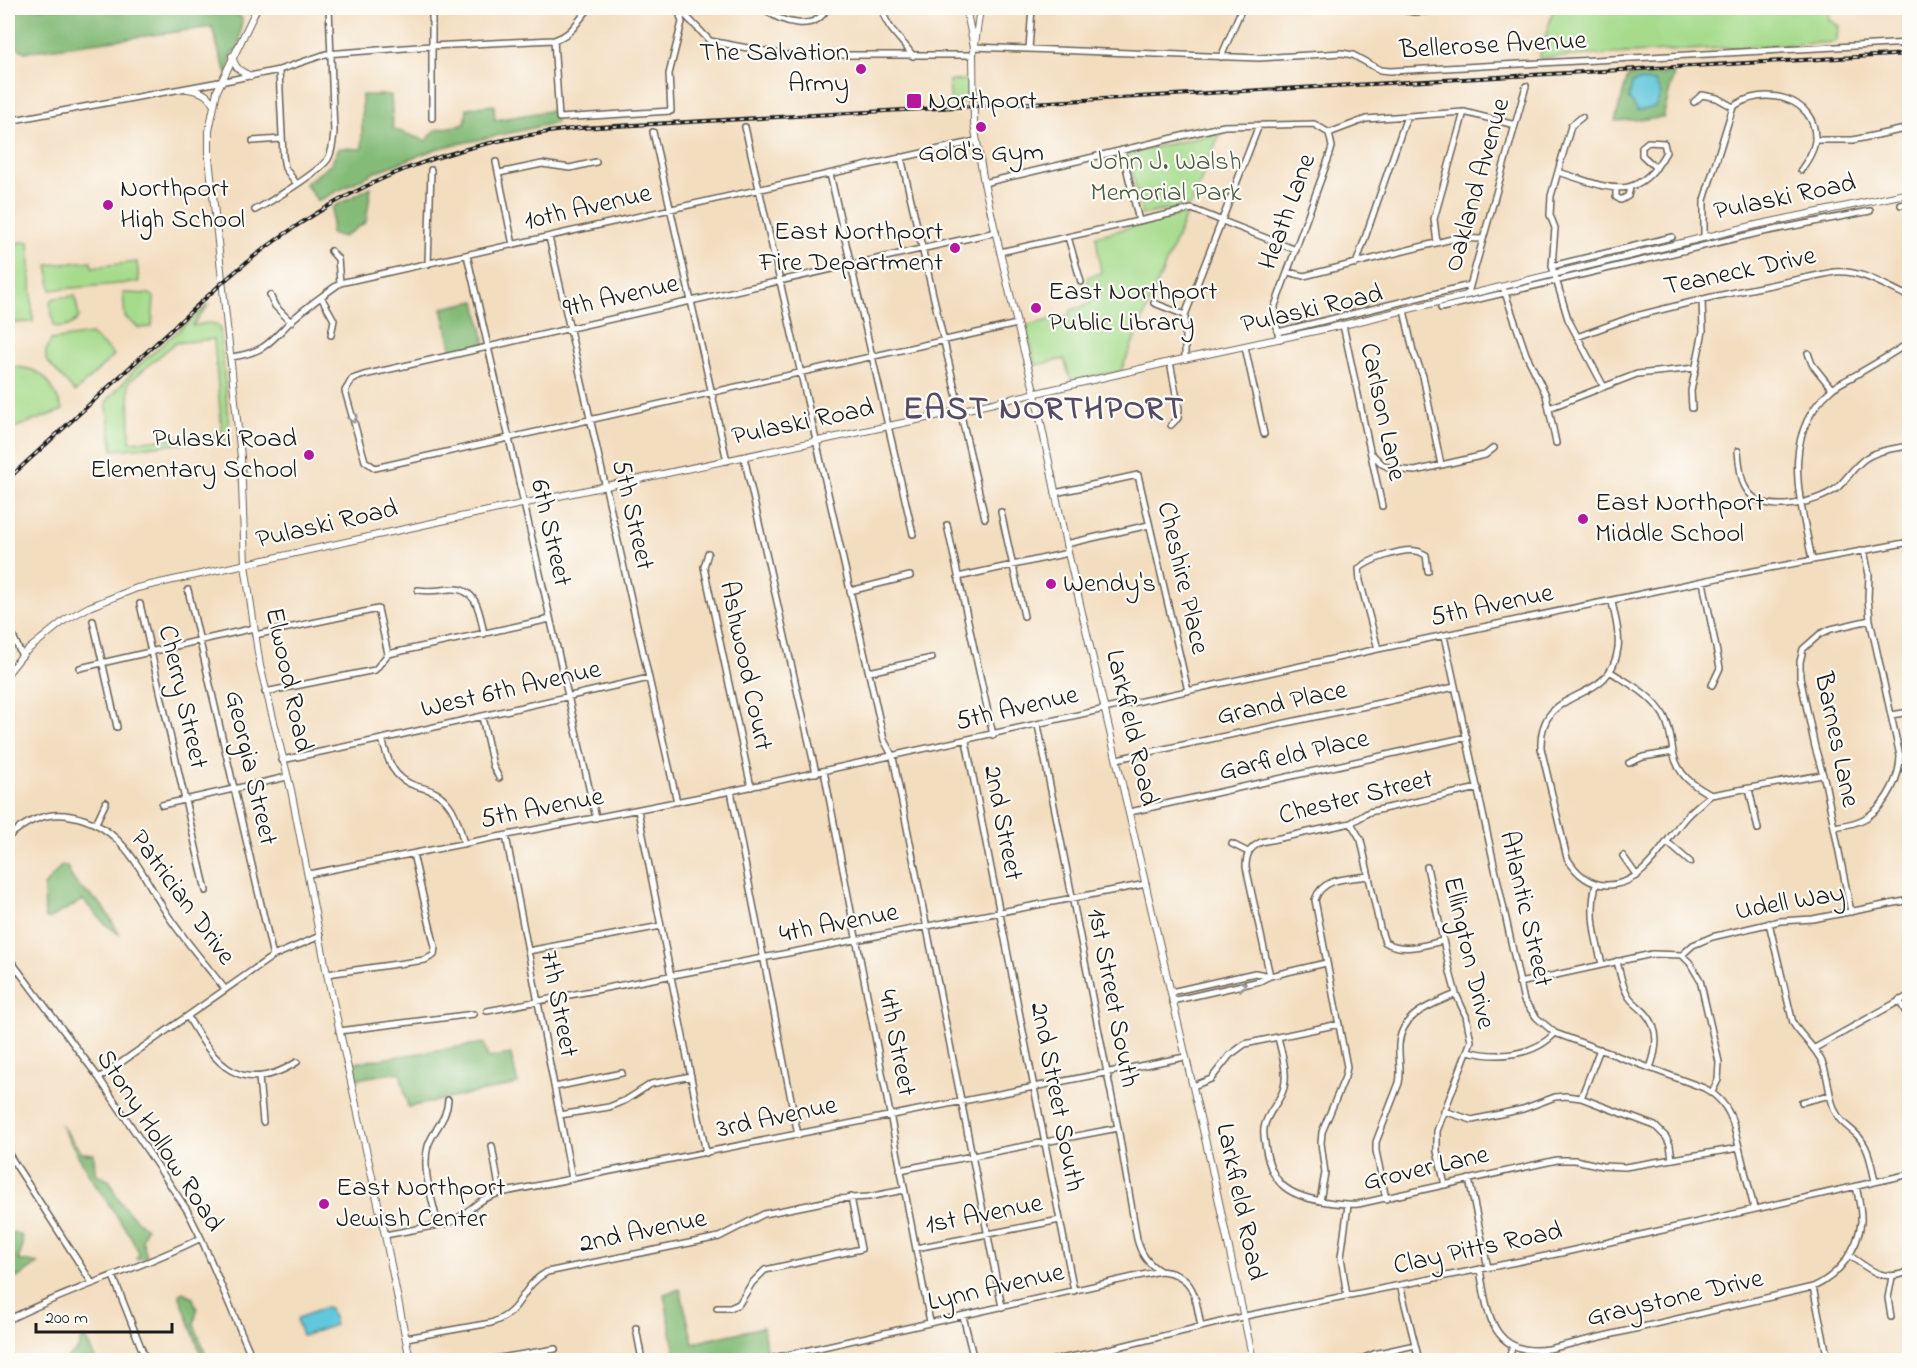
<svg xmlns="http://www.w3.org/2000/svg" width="1917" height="1368" font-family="'Indie Flower',sans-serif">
	<rect width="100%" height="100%" fill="#fdfcf7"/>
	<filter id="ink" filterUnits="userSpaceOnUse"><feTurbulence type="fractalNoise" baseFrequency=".0167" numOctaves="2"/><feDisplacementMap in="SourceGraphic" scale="12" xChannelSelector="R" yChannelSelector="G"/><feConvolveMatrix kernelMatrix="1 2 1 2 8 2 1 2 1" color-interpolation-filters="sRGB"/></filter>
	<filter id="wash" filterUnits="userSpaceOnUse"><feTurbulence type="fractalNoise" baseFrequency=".008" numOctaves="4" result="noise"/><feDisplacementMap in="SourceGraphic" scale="24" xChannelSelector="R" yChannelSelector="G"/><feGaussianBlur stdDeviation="1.35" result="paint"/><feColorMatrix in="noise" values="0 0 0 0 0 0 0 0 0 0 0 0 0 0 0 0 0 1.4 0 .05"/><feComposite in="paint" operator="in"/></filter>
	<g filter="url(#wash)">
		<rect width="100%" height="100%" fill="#f3ddbf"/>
		<path fill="#a6db8c" stroke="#617c54" stroke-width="1.5" fill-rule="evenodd" d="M1554,8H1831L1828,19L1839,26L1836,42L1539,58Z
			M968,80V102L951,103L949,81Z
			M1220,133L1191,205L1142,215L1128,153Z
			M1187,213L1121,371L1071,381L1064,359L1036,365L1025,326L1070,315L1071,310L1090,304L1087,277L1101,273L1096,236Z
			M29,242L33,322L8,323V243Z
			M91,261L92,267L137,262L139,282L51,290L48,265Z
			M123,293L150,294L154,297L152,327L139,328L125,317Z
			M75,296L79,317C73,325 64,330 54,326L50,302L54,298Z
			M210,303L192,326C201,325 213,319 220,328L230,439L113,450L106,402L139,365ZM214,339L222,434L130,442L129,382L175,343Z
			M91,334L114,355L75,392L46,360V351L51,340Z
			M8,367C44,366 49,380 63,410L8,430Z"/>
		<path fill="#84bb78" stroke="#506c4a" stroke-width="1.5" d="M8,8H225L242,18L239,49L232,53L228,75L221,59L212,27L25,52L8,42Z
			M1674,73L1663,118L1615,121L1628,76Z
			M362,95H391L393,129L426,141L435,130L465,124L467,108L494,105L495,120L554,110L556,123L439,148L375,172L318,201L305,184L331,164L339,148L362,149Z
			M371,187L366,222L343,237L331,234L333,207Z
			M476,301L485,343L452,352L442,308Z
			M62,865L68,868C75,891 91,892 102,906C109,915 114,926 120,935L105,924L83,900L49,919L45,918L44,886Z
			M484,1043L488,1058L511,1054L518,1084L408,1107L400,1072L357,1079L353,1063Z
			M60,1124L82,1153L94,1154L95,1173L110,1181C117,1202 129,1214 146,1228L142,1239L147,1257L136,1259L139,1253L131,1237L91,1178Z
			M13,1232L21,1235L23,1246L18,1260L38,1264L17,1278L8,1266V1243Z
			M680,1289L693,1343L763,1327L766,1349L747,1360H676L664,1294Z
			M183,1292L193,1298L197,1310L194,1324L208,1360H203L179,1294Z
			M85,1337L96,1360H64L77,1351L81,1341Z"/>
		<path fill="#60c7dc" stroke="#3e727c" stroke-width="1.5" d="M1638,81L1655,82L1661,94L1655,107L1638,111L1629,99L1632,83Z
			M326,1307L330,1308L335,1325L302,1336L297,1321L298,1318Z"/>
	</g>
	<g filter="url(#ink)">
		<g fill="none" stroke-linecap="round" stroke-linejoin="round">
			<g stroke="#676055" stroke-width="8">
				<path id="minor" d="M673,8L687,17L710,41L785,55H973L974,47L1259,58L1342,53L1353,55L1380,70L1390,71L1910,43
					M763,8C780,23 815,33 827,8
					M882,8C886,29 902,39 913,56
					M1392,8L1414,12L1484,8
					M554,40L559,118L671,111L669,74L682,22L678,9
					M1029,49L1032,8
					M1221,57L1242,8
					M279,70L283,156L285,168L296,183
					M1694,102L1702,95L1717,98L1733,107
					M1733,107C1761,85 1817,96 1815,140C1814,151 1807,161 1801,170
					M1582,117L1571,126L1551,196L1550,215L1555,228L1552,266L1568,319L1604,387
					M432,118V8
					M8,121L230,80L279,70L326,54L431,46L554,40C575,33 576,21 590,8
					M745,127L884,740L893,757L1002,1307
					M653,132L727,461
					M1329,133L1366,119L1464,112L1515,125
					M1815,140H1853L1910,128
					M253,141L281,139
					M1122,150L1139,221
					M901,157L985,518
					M496,162L513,245
					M1558,172C1606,186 1636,207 1666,152L1664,143L1648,142L1642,147V155L1656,168
					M499,173L542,164L570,168L596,162
					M830,174L913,534
					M984,183L1224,126L1314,124L1329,133
					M1616,189V197L1621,200L1628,196L1630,188
					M1901,205L1910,203
					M255,210C270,202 319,172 328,159C333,150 333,141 334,132L329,8
					M996,232L364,375L352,379L345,391L365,461L375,468L1017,324
					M549,237L677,802
					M1068,237L1081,282
					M1704,237V200L1733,107
					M1437,243L1434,219L1464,112
					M331,251L338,259L340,283
					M1000,252L1192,209L1296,250
					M467,255L596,818
					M428,264L431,170
					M1356,264L1407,116
					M1552,266L1672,237
					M1288,272L1304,276L1456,238L1482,239
					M1504,290L1526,354L1546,395L1556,443
					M1468,293L1526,86
					M270,295L275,306L291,322
					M321,297L334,320L331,335
					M1154,303L1185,315
					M1441,308L1758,233L1870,211
					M1404,310L1413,351L1423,376L1441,465
					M1343,325L1382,506
					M1278,332L1470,285
					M1577,337L1632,317L1712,297L1834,272C1861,269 1885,286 1910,297
					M1279,339L1275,316V306L1329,157L1332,147L1329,133
					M1245,347L1264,434
					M1808,353L1812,364L1832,389
					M232,357C265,352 269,343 291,321C306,307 324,295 340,283L976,141
					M1185,359V315L1259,125
					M1170,362L1179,409L1178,418L1171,425
					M1549,408L1637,374L1696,368
					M1692,408L1691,391L1703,331L1702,299
					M1738,451C1739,462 1740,477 1745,487C1760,517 1816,504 1837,488C1847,479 1854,466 1866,458C1879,450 1895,448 1910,446
					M1372,454L1382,464L1392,469L1415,471L1485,455L1494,448
					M744,457L816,773
					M1055,493L1138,475L1188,691
					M1001,512L1024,616
					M947,525L993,735
					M1066,544L1149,525
					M708,553L704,567L751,787
					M1812,560C1801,501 1778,436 1831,390C1837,384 1847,380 1854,376C1873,365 1892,354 1910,342
					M958,577L1068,553
					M1703,582L1720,668L1712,685
					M188,590L273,956
					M418,590C431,592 438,590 451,589C478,587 480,615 484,634
					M850,591L910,576
					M1612,602C1615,617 1620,633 1618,648C1610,709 1539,682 1541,748L1567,858C1576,873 1589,885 1607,885C1646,885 1663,842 1686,817C1693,809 1702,802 1711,795
					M140,604L206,891
					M93,621L117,727
					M8,625L22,656
					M255,635L378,609L388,654
					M1444,636L1524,1001L1537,1018L1555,1033L1704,1088C1719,1096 1728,1107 1733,1123L1754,1208
					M1378,649L1360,581L1359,569C1367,560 1403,548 1416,551C1420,551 1423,554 1426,555L1428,571
					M80,668L254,628
					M869,672L932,658
					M1611,672C1630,684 1652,695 1664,716C1670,727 1671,739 1673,752C1678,775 1692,785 1711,795L1822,775
					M265,692L375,670L388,654L550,619
					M1891,715L1910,712
					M482,717L493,766L499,778
					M1038,725L1118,1128L1137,1239C1141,1254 1147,1263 1160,1271
					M382,739C388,761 393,779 416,786C427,789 437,791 445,800C456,811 460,829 464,844
					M966,741L1074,1291
					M1117,759L1455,687
					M282,760L382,739L649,678
					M1629,763L1643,757L1673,752
					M824,771L930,1322
					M1749,789L1758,829
					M731,791L798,1135
					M162,805L287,777
					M638,810L706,1153
					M1130,812L1467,737
					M96,823L106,802
					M1351,823L1361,840L1380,928L1385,942C1403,953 1424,945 1443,941
					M1834,827C1846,825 1860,823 1870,815C1888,802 1900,776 1900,756L1870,620L1868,598L1869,575L1864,550
					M506,836L572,1179
					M8,837C25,822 47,811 71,816C126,826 141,875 169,917C186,942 206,965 225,989
					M1667,842L1690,862
					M1232,844L1248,852
					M1623,856L1637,876
					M1427,867L1450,972L1456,994L1466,1016L1471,1041L1437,1131V1151L1445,1185
					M309,874L731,791L1378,649L1732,575L1910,542
					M1596,884C1589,912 1595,937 1602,964
					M1851,912L1825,782L1815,747L1800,677V662L1803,649L1820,634L1831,629L1870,620
					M1769,923L1793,1023C1802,1038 1816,1047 1823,1064C1830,1081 1828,1102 1839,1118C1843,1124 1850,1128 1856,1134C1869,1146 1871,1164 1875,1181
					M528,951L661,926
					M1682,955L1693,945L1712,937L1780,921L1813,919L1910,900
					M8,957L99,1078L187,1210L201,1238L253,1360
					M1617,961C1620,973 1622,987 1629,997C1634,1004 1641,1008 1646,1014C1660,1030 1657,1049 1650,1068
					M327,974L425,960L434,955L435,947L413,854
					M1270,976L1246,867C1246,855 1249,848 1261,842L1351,823L1369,812L1478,788
					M1519,983L1652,954L1682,955L1690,963L1700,980L1719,1062L1718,1080L1712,1092
					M1171,992L1255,973L1270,976
					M1899,1000L1910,1020
					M1172,1001L1260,981L1270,976L1326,963
					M487,1011L1146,884
					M188,1017C215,1065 241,1097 297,1062
					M339,1031L474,1014
					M1278,1037C1281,1052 1288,1071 1284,1087C1281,1102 1267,1111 1264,1128C1263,1135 1265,1143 1266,1150C1272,1185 1289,1195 1321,1201C1334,1203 1345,1205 1358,1204L1557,1160H1575L1602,1166L1625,1167L1739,1148
					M1815,1048L1910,995
					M1468,1051C1497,1059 1534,1056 1555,1033
					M259,1077L263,1122
					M99,1078L273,956L320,936
					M1193,1086L1211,1079L1230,1055L1245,1044L1339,1024
					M555,1087L622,1073
					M1581,1098L1600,1049
					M1802,1102L1830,1095
					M1444,1111L1472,1120L1523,1109L1555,1097L1566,1096L1581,1098L1655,1126L1666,1137L1670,1145L1672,1159
					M560,1115L609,1107L626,1100L651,1084L691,1076
					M492,1146L500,1193
					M8,1153L92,1283
					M900,1170L1118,1128
					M1469,1179L1488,1268
					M1386,1199L1376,1151V1142L1399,1083C1402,1070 1398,1058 1399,1045C1401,1013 1432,1005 1456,994
					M1320,1201L1325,1173L1321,1143L1322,1132L1345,1077L1347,1067L1315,900C1322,877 1348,879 1369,876
					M438,1225C433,1201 421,1170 428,1146C434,1128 447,1120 448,1100
					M385,1235L449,1223C469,1214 477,1198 500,1193L1185,1057
					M916,1248L1060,1220
					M1849,1255C1870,1270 1883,1283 1910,1271
					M1480,1269C1487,1313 1492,1358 1549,1349L1813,1287C1838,1276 1858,1250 1861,1222C1862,1210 1858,1197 1856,1186
					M113,1276L146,1360
					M1400,1285L1419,1360
					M1813,1287L1828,1360
					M1347,1296L1341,1257L1348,1205
					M717,1308H730L739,1304L752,1283L765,1270L861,1249L851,1197
					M963,1316L974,1360
					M1891,1317L1888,1298L1892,1277
					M8,1320C70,1288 138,1270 201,1238
					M636,1328L642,1360
					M406,1338L491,1323C525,1311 518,1288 547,1272L719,1237L764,1214L838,1199L868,1197L904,1190
					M488,1360L555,1349
					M765,1360L1160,1271C1195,1274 1195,1297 1201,1326
					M1054,1360L1097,1352L1250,1315L1561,1253L1910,1174
					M1359,1360L1374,1354L1415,1345
					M1508,1360L1513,1346"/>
			</g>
			<g stroke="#676055" stroke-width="8">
				<path id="major" d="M257,8L217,91L209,131V158L241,457L245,565L260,666L291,790L327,974L385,1235L410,1360
					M966,8L974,47
					M975,44L980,8
					M973,55L974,124L984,183L1017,324L1035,394L1066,544L1210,1160L1253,1360
					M232,56C235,68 239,71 251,76
					M187,89C200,91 207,93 213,104
					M8,673L24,653L65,620L89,607L137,588L432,523L959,411L1170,362L1343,325L1756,225L1910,193"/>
			</g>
			<use href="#minor" stroke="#fff" stroke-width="5"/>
			<use href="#major" stroke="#fff" stroke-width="6"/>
			<g stroke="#1c1c1c" stroke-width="4">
				<path id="rail" d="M8,479L223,282C330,189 440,143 580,128L1910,54"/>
			</g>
			<use href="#rail" stroke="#fdfcf7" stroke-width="1.5" stroke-dasharray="4.5" stroke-linecap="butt"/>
		</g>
		<defs><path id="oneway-chevron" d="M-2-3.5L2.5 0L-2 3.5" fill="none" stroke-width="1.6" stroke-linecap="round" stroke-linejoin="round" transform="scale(1.5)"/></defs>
		<g stroke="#999">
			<use href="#oneway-chevron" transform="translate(353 419) rotate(74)"/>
			<use href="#oneway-chevron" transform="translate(1242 985) rotate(-13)"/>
		</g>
	</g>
	<g fill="#b5179e" stroke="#fdfcf7" stroke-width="2">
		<circle cx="861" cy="69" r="6"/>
		<rect x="906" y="93" width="16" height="16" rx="3"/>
		<circle cx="981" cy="127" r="6"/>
		<circle cx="108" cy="205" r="6"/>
		<circle cx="955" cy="248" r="6"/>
		<circle cx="1036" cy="308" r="6"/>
		<circle cx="309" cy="455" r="6"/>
		<circle cx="1583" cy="519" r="6"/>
		<circle cx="1051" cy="584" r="6"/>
		<circle cx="324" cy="1204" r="6"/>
	</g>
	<g text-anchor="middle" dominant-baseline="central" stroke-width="4.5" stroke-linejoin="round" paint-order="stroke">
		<g font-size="27" fill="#1c1c1c" stroke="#fdfcf7">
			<text transform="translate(1493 46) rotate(-3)">Bellerose Avenue</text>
			<text transform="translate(1478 185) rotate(-74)">Oakland Avenue</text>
			<text transform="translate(1785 198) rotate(-12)">Pulaski Road</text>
			<text transform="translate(588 208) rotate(-13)">10th Avenue</text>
			<text transform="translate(1288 212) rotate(-70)">Heath Lane</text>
			<text transform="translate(1740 272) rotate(-12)">Teaneck Drive</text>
			<text transform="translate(621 297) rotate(-13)">9th Avenue</text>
			<text transform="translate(1312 310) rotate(-13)">Pulaski Road</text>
			<text transform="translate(1382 412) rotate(78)">Carlson Lane</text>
			<text transform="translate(803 423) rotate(-12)">Pulaski Road</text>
			<text transform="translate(632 515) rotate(77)">5th Street</text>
			<text transform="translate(327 525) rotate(-13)">Pulaski Road</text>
			<text transform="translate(550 533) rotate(77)">6th Street</text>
			<text transform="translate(1182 578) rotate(77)">Cheshire Place</text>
			<text transform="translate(1492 606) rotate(-12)">5th Avenue</text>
			<text transform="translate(745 666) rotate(78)">Ashwood Court</text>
			<text transform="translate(288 680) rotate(78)">Elwood Road</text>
			<text transform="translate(511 690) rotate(-13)">West 6th Avenue</text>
			<text transform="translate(182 697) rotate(77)">Cherry Street</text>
			<text transform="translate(1282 704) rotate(-12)">Grand Place</text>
			<text transform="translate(1017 709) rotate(-13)">5th Avenue</text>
			<text transform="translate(1131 728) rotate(77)">Larkfield Road</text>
			<text transform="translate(1836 740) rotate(78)">Barnes Lane</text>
			<text transform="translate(1294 756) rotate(-13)">Garfield Place</text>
			<text transform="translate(250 768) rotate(77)">Georgia Street</text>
			<text transform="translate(1356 798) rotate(-14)">Chester Street</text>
			<text transform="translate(542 809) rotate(-11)">5th Avenue</text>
			<text transform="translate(1002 823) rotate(79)">2nd Street</text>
			<text transform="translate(182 898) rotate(54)">Patrician Drive</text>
			<text transform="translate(1790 903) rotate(-10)">Udell Way</text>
			<text transform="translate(1525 909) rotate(77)">Atlantic Street</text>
			<text transform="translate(839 924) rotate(-11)">4th Avenue</text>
			<text transform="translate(1468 953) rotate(77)">Ellington Drive</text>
			<text transform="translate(1112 998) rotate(79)">1st Street South</text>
			<text transform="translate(558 1004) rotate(79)">7th Street</text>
			<text transform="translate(896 1043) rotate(79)">4th Street</text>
			<text transform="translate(1056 1097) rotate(79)">2nd Street South</text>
			<text transform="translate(777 1118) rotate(-12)">3rd Avenue</text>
			<text transform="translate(159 1141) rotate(57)">Stony Hollow Road</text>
			<text transform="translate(1426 1169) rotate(-13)">Grover Lane</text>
			<text transform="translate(1240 1202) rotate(78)">Larkfield Road</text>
			<text transform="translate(984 1215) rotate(-11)">1st Avenue</text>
			<text transform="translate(643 1232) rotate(-12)">2nd Avenue</text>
			<text transform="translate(1478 1249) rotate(-12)">Clay Pitts Road</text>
			<text transform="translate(996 1288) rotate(-13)">Lynn Avenue</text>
			<text transform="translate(1675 1299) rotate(-13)">Graystone Drive</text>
		</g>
		<g font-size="27" fill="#1c1c1c" stroke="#fdfcf7" text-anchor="start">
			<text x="849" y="53" text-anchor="end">The Salvation<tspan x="849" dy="31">Army</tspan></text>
			<text x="928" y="101">Northport</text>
			<text x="981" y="153" text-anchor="middle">Gold's Gym</text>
			<text x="120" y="189">Northport<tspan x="120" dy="31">High School</tspan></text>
			<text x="943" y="232" text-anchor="end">East Northport<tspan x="943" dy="31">Fire Department</tspan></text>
			<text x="1048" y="292">East Northport<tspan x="1048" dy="31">Public Library</tspan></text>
			<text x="297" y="439" text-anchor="end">Pulaski Road<tspan x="297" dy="31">Elementary School</tspan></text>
			<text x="1595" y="503">East Northport<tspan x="1595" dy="31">Middle School</tspan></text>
			<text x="1063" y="584">Wendy's</text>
			<text x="336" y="1188">East Northport<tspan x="336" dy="31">Jewish Center</tspan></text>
		</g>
		<g font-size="27" fill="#4c5f43" stroke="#fdfcf7">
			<text x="1166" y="162">John J. Walsh<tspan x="1166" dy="31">Memorial Park</tspan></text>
		</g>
		<g font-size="33" font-weight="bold" letter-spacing="1.5" fill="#574b64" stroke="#fdfcf7">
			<text x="1044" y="410">EAST NORTHPORT</text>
		</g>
	</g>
	<rect width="1917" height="1368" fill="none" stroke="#fdfcf7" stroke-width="30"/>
	<path d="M36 1323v9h136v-9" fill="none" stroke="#1c1c1c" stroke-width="3"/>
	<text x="45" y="1323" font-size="18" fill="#1c1c1c" stroke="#fdfcf7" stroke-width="4.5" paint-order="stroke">200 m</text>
</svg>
